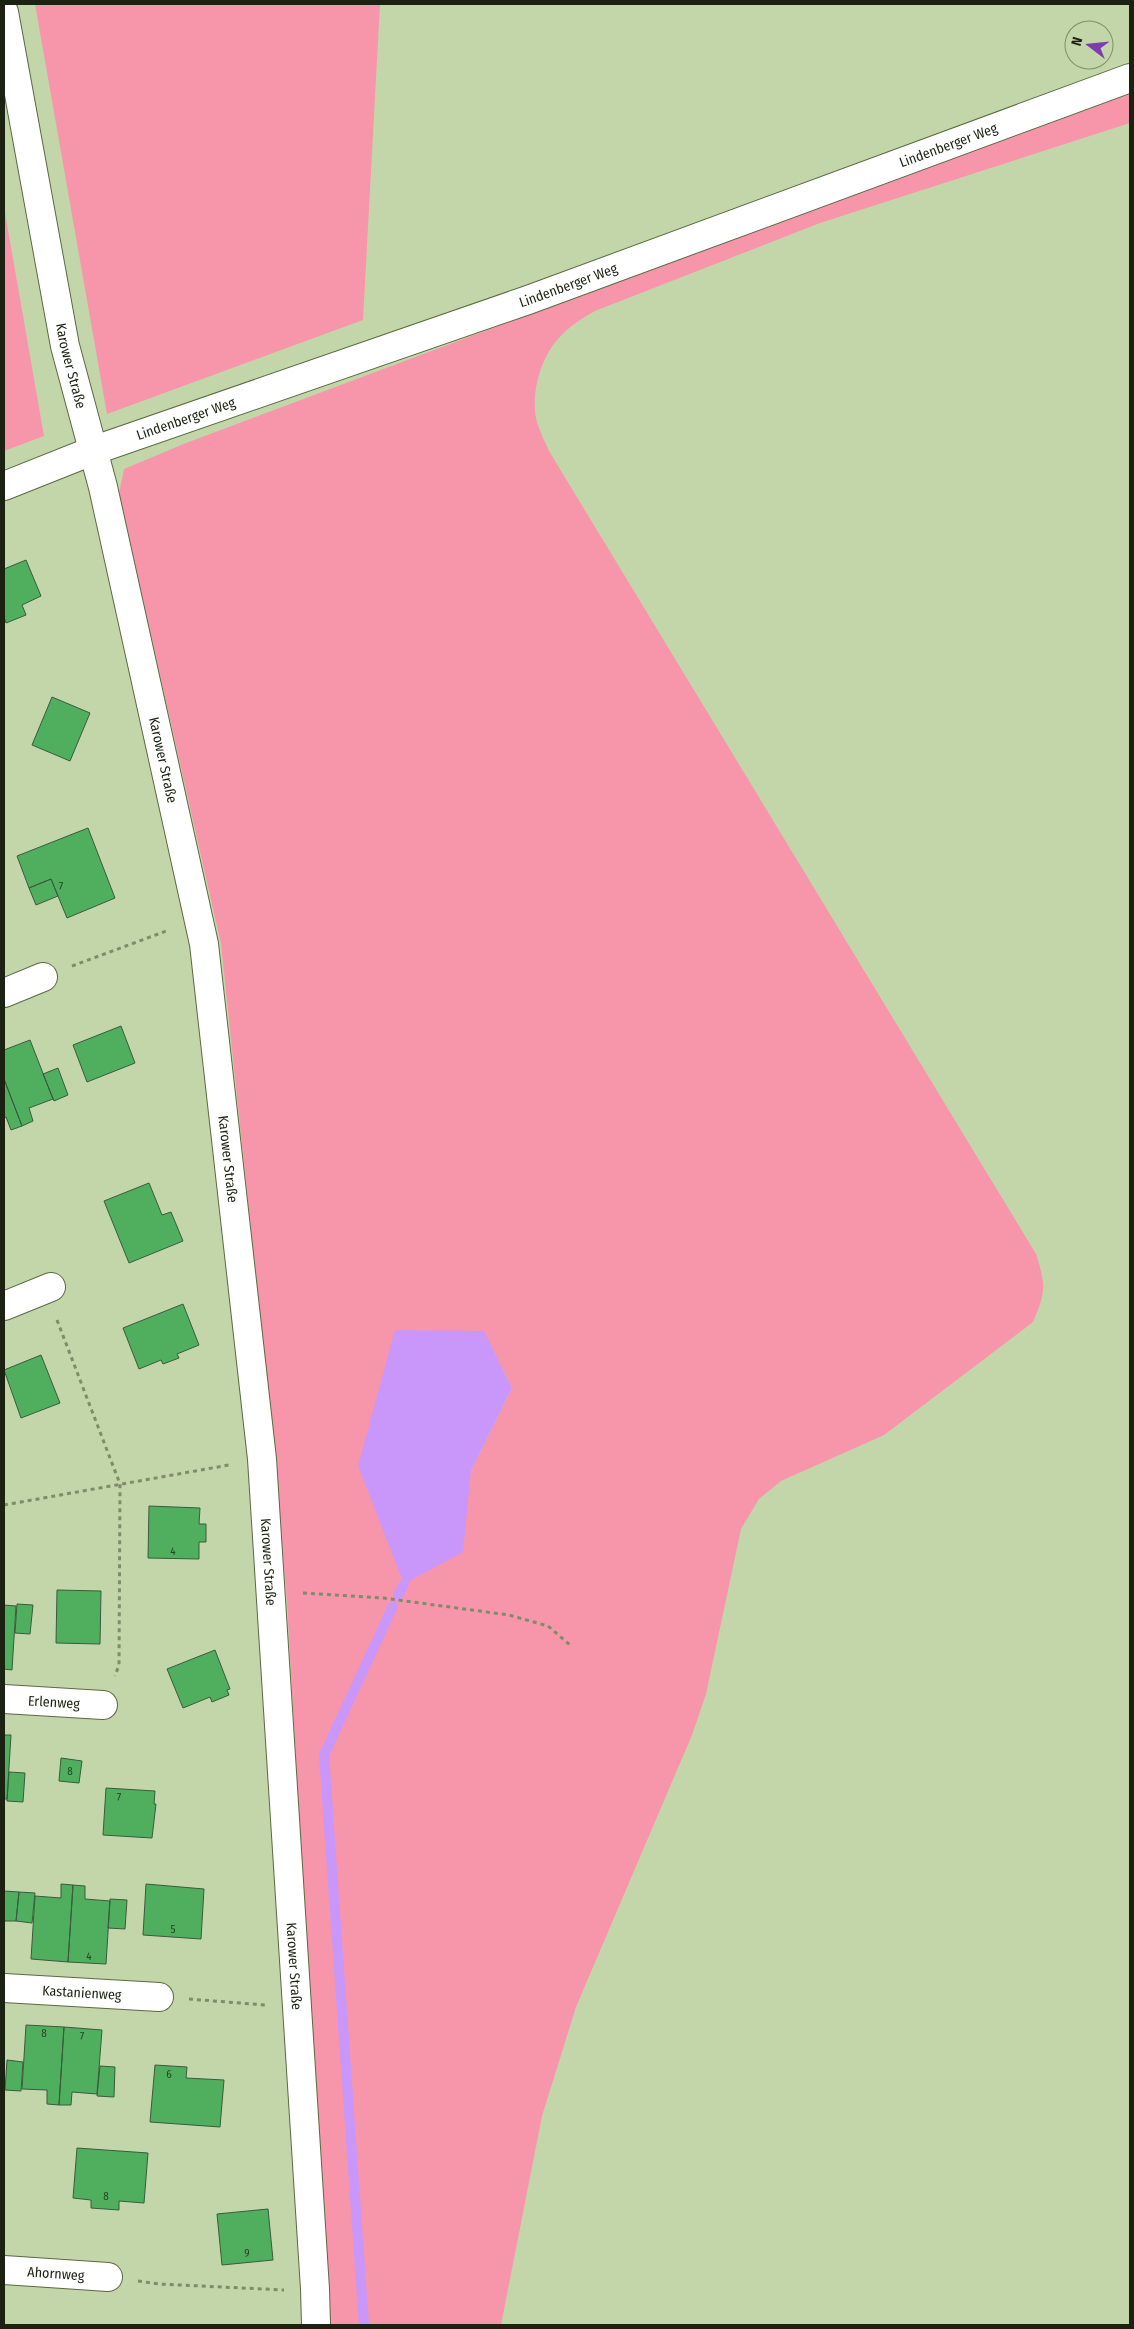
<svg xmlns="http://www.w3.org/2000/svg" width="1134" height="2329" font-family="'Fira Sans Condensed',sans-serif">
	<rect width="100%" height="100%" fill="#c3d6a9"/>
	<path fill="#f796aa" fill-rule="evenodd" d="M35,4H380L363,320L107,414Z
		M1130,94V123L820,223L595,311C581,319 568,327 558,339C540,359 530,396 537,422C540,432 545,442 549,451L1036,1254C1046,1285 1046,1292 1033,1322L884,1435L781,1481L759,1499L741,1529L706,1694L692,1735L576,2007L542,2116L501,2325H328L287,1602L275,1459L221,944L119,494L124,469L186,443L917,169ZM395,1330L484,1332L512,1388L471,1471Z
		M4,207L44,436L4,451Z"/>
	<path fill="#c996fa" d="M395,1330L484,1331L512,1388L471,1471L463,1552L404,1584L358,1466Z"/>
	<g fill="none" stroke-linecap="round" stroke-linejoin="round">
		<path stroke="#c996fa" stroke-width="10" d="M398,1596L404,1584
			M364,2325L324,1755L393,1606"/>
	</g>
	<path fill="#4faf5e" stroke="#395b3d" d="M26,560L41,596L22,605L26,615L6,623L4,617V569Z
		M52,697L90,713L70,761L32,745Z
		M88,828L115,898L67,918L51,879L29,888L17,856Z
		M51,879L58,896L36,905L29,888Z
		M121,1026L135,1063L87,1082L73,1045Z
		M30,1040L53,1099L29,1108L33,1121L22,1126L4,1079V1050Z
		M58,1068L68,1095L54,1101L43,1074Z
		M4,1079L22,1126L11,1130L6,1117L4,1118Z
		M149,1183L162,1215L171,1212L183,1241L129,1263L104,1201Z
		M183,1304L199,1345L177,1354L179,1358L163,1364L161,1360L139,1369L123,1328Z
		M41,1355L60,1403L21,1418L4,1370Z
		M149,1506L200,1508L199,1524H206V1542H199V1559L148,1558Z
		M57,1590L101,1591L100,1644L56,1643Z
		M17,1604L33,1605L30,1634L15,1633Z
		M4,1605L16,1606L12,1670L4,1669Z
		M215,1650L230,1689L227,1690L229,1695L212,1702L210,1697L183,1708L167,1669Z
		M4,1735H11L7,1799H4Z
		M61,1758L82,1761L79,1783L59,1781Z
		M9,1772L25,1773L23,1802L7,1801Z
		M106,1788L155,1791L154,1804H156L152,1838L103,1835Z
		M61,1884L73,1885L68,1962L31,1959L35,1896L61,1898Z
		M146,1884L204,1889L201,1939L143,1935Z
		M73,1885L85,1886V1899L110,1901L106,1964L68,1962Z
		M4,1891L19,1892L16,1921H4Z
		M19,1892L35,1893L32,1923L16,1921Z
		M110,1899L127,1900L125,1929L108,1928Z
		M26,2025L64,2027L59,2105L47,2104V2090L22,2089Z
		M64,2027L102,2030L97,2094L72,2092L71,2105H59Z
		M7,2060L23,2062L21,2091L5,2090Z
		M155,2065L187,2067L186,2078L224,2080L220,2127L150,2122Z
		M100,2066L115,2067L114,2097L97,2096Z
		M77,2148L148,2153L144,2203L119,2201V2210L91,2208V2200L73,2198Z
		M268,2209L273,2260L222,2265L217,2214Z"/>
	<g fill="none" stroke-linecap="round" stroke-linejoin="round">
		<g stroke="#596a41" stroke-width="30">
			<g id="minor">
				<path id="s1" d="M4,12L65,346L103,487L204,944L262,1459L315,2289L316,2325"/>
				<path id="s2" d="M4,486L92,451L528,300L1130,78"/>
				<path d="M4,993L43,977"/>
				<path d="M4,1306L51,1287"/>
				<path id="s3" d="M4,1699L103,1705"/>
				<path id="s4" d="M4,1988L159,1997"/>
				<path id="s5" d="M4,2270L108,2277"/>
			</g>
		</g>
		<path stroke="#7e8c6a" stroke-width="3" stroke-dasharray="4 4" stroke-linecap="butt" d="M72,966L169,930
			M57,1320L120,1484L119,1665L115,1676
			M4,1505L229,1465
			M303,1593L383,1598L509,1615L548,1626L570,1645
			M189,1999L265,2005
			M138,2281L159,2284L284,2290"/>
		<use href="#minor" stroke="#fff" stroke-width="28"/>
	</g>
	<g text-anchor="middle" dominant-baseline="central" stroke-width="5" stroke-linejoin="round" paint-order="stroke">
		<g font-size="11" fill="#284524">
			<text x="61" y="886">7</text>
			<text x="173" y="1551">4</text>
			<text x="70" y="1771">8</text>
			<text x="119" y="1797">7</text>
			<text x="173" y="1929">5</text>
			<text x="89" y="1956">4</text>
			<text x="44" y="2033">8</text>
			<text x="82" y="2036">7</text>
			<text x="169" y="2074">6</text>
			<text x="106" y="2196">8</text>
			<text x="247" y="2253">9</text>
		</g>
		<g font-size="14" fill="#1b2211" stroke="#c3d6a9">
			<text stroke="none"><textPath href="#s2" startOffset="1004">Lindenberger Weg</textPath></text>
			<text stroke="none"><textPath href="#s2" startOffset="599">Lindenberger Weg</textPath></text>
			<text stroke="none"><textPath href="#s1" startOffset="360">Karower Straße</textPath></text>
			<text stroke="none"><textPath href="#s2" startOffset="194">Lindenberger Weg</textPath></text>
			<text stroke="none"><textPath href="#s1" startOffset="765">Karower Straße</textPath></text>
			<text stroke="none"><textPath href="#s1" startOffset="1170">Karower Straße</textPath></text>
			<text stroke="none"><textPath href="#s1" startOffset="1575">Karower Straße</textPath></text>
			<text stroke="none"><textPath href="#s3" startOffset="50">Erlenweg</textPath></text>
			<text stroke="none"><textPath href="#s1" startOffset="1980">Karower Straße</textPath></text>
			<text stroke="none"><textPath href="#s4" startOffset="78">Kastanienweg</textPath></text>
			<text stroke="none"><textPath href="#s5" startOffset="52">Ahornweg</textPath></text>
		</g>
	</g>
	<rect width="1134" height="2329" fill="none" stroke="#1b2211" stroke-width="10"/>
	<g transform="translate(1089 45) rotate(286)"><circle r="24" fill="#c3d6a9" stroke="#808e6c"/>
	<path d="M0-4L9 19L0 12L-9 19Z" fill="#7d3cb0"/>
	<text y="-8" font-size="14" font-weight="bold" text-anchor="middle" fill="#1b2211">N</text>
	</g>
</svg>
